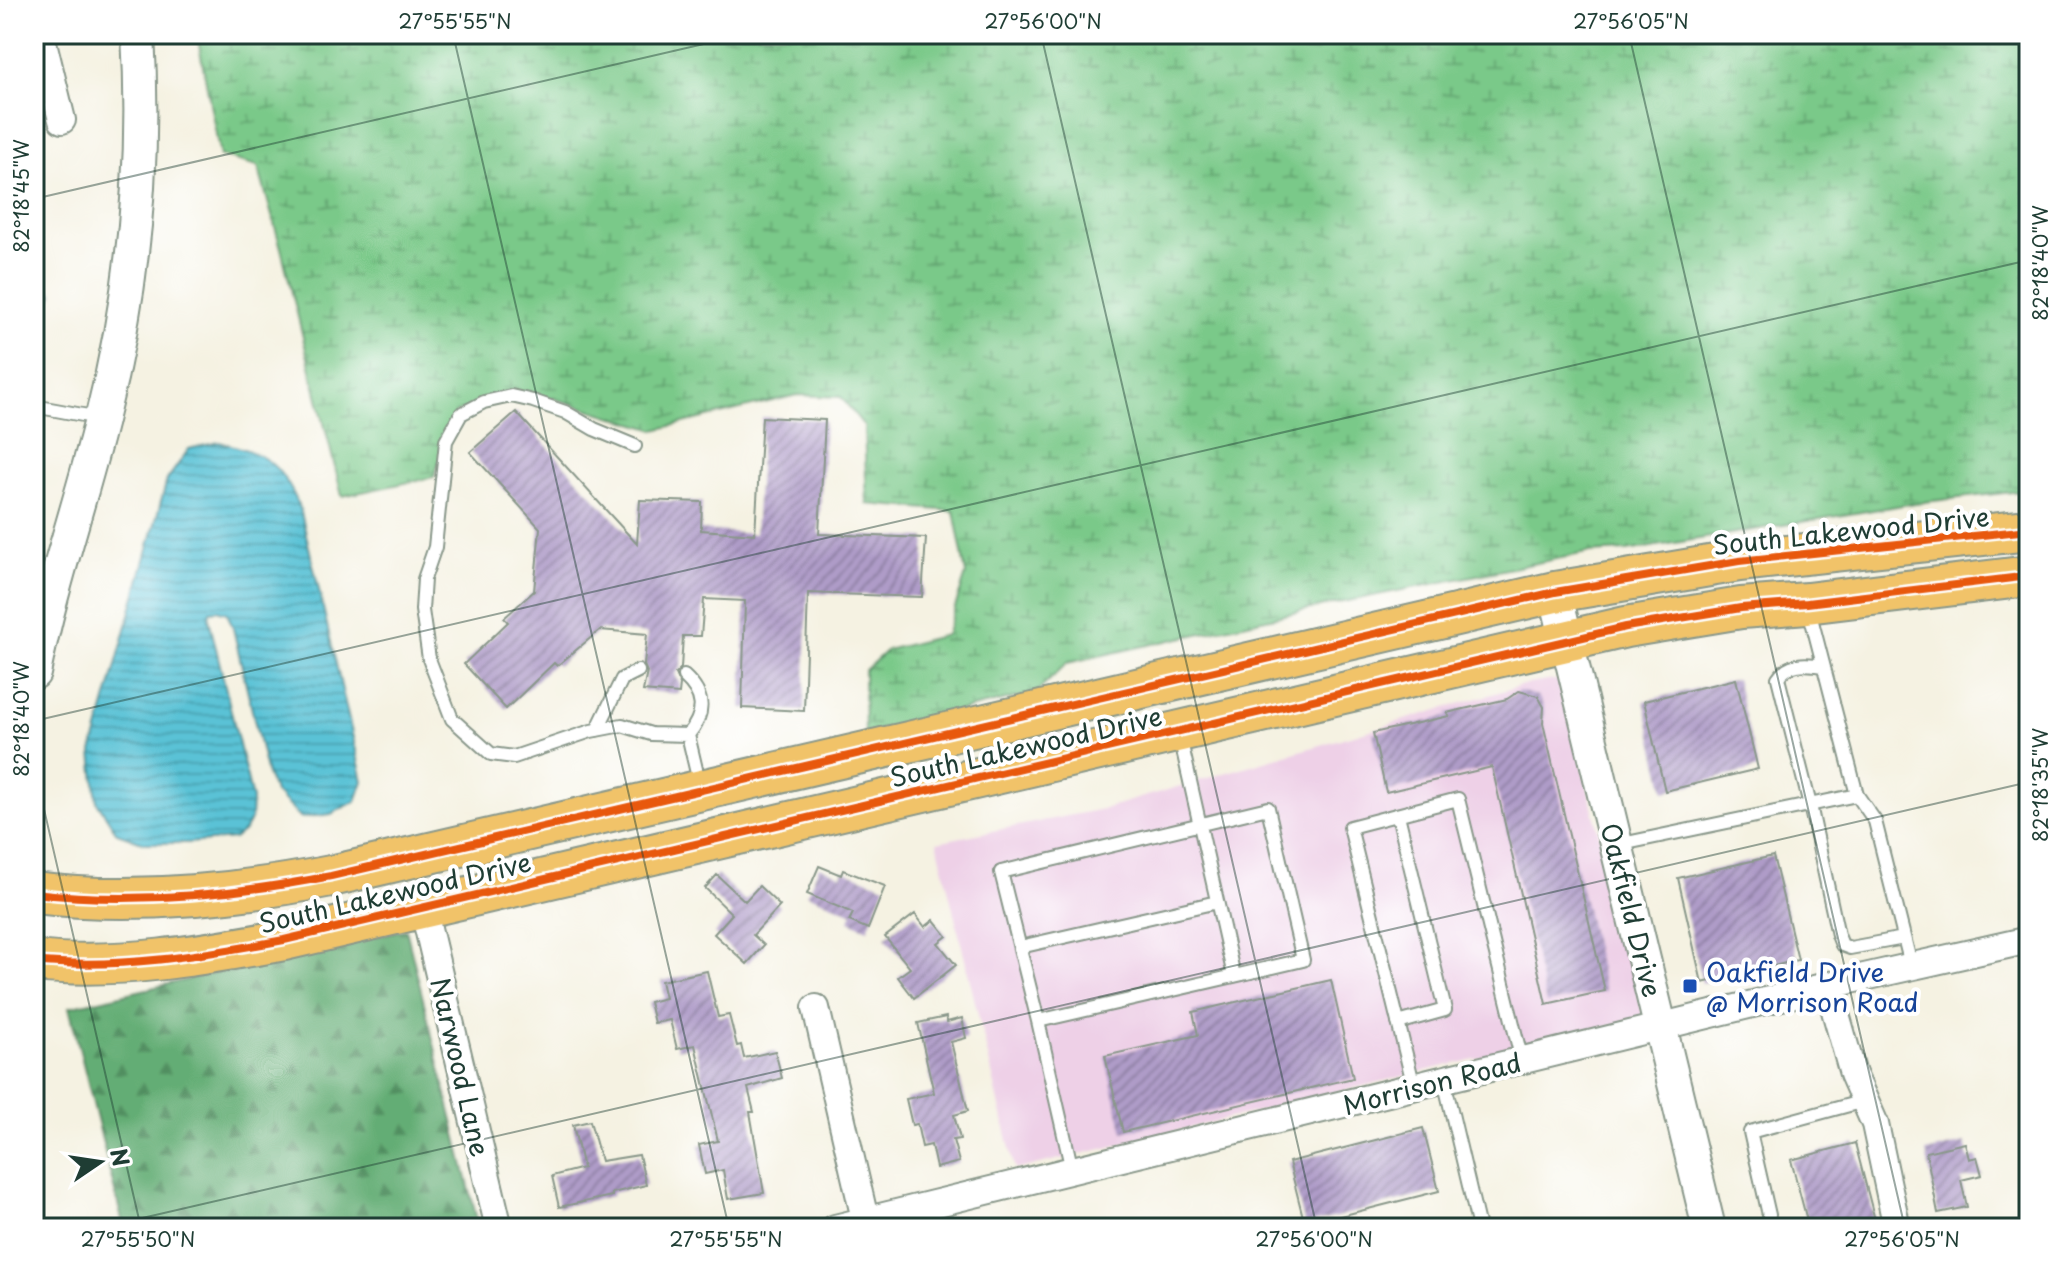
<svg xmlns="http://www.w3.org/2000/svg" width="2063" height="1262" font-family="'Playpen Sans',sans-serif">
	<defs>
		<pattern id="forest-firs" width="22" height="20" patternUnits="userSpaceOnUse" patternTransform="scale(2)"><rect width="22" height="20" fill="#63ad75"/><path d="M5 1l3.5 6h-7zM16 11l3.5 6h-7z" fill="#518e61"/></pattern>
		<pattern id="wetland-marsh" width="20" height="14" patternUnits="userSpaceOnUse" patternTransform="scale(2)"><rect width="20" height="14" fill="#7ac989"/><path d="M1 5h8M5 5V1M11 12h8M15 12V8" fill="none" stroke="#63a471"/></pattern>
		<pattern id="water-rules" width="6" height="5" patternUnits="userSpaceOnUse" patternTransform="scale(2)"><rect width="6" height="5" fill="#5ac2d6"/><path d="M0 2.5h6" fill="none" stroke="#4a9fae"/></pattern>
		<pattern id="building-hatch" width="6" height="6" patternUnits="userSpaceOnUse" patternTransform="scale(2)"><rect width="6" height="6" fill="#af9bc8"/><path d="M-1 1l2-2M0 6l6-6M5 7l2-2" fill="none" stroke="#8e80a3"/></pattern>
	</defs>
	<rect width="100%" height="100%" fill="#fff"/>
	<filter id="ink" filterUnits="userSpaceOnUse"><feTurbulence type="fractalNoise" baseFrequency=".0125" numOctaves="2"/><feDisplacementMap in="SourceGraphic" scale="16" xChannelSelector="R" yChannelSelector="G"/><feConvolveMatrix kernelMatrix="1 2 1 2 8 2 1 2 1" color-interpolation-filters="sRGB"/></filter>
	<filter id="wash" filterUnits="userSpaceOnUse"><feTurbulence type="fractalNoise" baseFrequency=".006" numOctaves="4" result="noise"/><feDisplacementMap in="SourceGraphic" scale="32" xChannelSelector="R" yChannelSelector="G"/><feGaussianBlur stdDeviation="1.8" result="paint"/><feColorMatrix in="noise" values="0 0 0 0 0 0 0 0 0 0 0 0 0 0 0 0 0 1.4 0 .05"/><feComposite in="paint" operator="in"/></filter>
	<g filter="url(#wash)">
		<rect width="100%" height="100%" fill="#f5f2e2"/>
		<path fill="#eed0e7" d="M1561,679L1644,1018L1015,1170L937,842L1103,809L1523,685Z"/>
		<path fill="url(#forest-firs)" stroke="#417554" stroke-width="2" d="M406,929L479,1228H124L69,1007Z"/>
		<path fill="url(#wetland-marsh)" stroke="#4c835e" stroke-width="2" d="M197,34H2029V490L1915,503L1627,551L1586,553L1333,604L1067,663L1036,693L865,733L864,671L887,650L946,635L966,574L954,511L867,504L864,426L841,397L797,395L655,430L553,398L509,399L456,412L434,477L342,496L281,248L258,166L220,156Z"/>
		<path fill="url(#water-rules)" stroke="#3c8085" stroke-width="2" d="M45,283L53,294L47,305L34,307V285Z
			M219,442C265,453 281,463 300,508L363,781L356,801L331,814L301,818L275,793L267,775L233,628L227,613L217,610L210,611L209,619L252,799L251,818L245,830L234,839L187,843H145L117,833L97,802L92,752L167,480L189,449Z"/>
		<g id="blocks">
			<path fill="url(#building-hatch)" d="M516,412L637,544L640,500L702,502L701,530L755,534L762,417L825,420L819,534L926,538L922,597L808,593L804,711L742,708L745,601L704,599L701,636H683L681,668L675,674L680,685L679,694L643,691L647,672L644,665L647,634L600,630L557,666L554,663L506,709L464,664L508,622L504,618L534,591L540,528L470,452Z
				M1736,679L1758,769L1665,791L1644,701Z
				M1519,691L1538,696L1544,707L1543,723L1605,991L1546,1004L1492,767L1386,792L1373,733L1449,716L1447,713L1507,699Z
				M1773,856L1798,960L1702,983L1678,878Z
				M819,866L841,875L843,870L885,886L868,929L849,921L853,913L807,894Z
				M717,875L745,901L759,886L780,906L753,935L764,945L747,964L714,934L732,914L705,888Z
				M915,914L925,927L934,920L947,936L938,943L956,965L914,998L898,977L910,968L885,937Z
				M707,971L718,1017L729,1015L737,1046L741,1045L744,1058L775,1051L782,1078L748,1088L754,1112H750L764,1193L728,1199L723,1170L705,1174L699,1145L718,1141L695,1045L677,1049L670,1020L654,1023L649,1002L665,998L661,981Z
				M1331,980L1353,1078L1123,1132L1105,1056L1198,1035L1193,1012Z
				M946,1017L947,1022L962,1018L966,1038L951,1042L968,1111L954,1115L960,1139L953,1140L959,1162L936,1168L931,1145L922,1147L917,1124L912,1125L906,1099L934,1093L918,1023Z
				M590,1121L601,1161L639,1155L646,1185L612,1193V1196L559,1207L552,1176L583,1168L573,1125Z
				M1423,1128L1439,1191L1305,1225L1289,1162Z
				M1855,1143L1877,1228H1809L1791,1160Z
				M1965,1143L1969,1159L1977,1157L1982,1175L1961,1180L1967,1207L1938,1213L1926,1152Z"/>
		</g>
	</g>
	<g filter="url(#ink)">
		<use href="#blocks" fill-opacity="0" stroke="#8a988b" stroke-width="2"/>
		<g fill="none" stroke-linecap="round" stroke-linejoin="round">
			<g stroke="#8a988b" stroke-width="16">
				<path id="service" d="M34,406L99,418
					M635,446L594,429L565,412L533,401L511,396L484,402L461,414L446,441L435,547L424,579L422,610L429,659L452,719L491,754L514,757L591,731L622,725L651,734L688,735L700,786
					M1808,606L1857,795L1875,821L1911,965
					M1823,666C1806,663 1788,662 1778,678L1810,805L1838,935L1842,945L1850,948L1904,938
					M684,676C705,695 706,713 688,735
					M597,730L622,679L638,671
					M1617,845L1857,795
					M1020,947L1217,902
					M1038,1021L1001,872L1268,808L1303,960L1234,976
					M1398,1023L1445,1010L1398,815
					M1444,1080L1479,1228
					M1414,1087L1350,827L1458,799L1522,1061
					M1072,1170L1038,1021L1234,976L1180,737
					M1769,1215L1750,1132L1864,1101"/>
			</g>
			<g stroke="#8a988b" stroke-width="30">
				<path id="minor" d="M41,34L62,120
					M423,907L499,1228
					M1828,986L1853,1074L1875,1124L1897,1228
					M816,1008L865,1219
					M835,1228L1851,980L2029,940"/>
			</g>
			<g stroke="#8a988b" stroke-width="36">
				<path id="tertiary" d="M1555,592L1709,1228
					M34,673C51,587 80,504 101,420C133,295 146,163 138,34"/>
			</g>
			<g stroke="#8a988b" stroke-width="44">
				<path id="primary" d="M34,893C133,905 234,895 331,876L1555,592L1739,561L2029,530
					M34,961C117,970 203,955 284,940L1626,627L1741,608L1807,603L2029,576"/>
			</g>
			<use href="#service" stroke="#fff" stroke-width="12"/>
			<use href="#minor" stroke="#fff" stroke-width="26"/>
			<use href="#tertiary" stroke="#fff" stroke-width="32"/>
			<use href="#primary" stroke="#f1c369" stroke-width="40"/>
			<g stroke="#fff" stroke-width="13">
				<path id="cycleway" d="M34,893C133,905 234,895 331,876L1555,592L1739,561L2029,530
					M34,961C117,970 203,955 284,940L1626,627L1741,608L1807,603L2029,576"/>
			</g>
			<use href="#cycleway" stroke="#e8590c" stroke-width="8"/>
		</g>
	</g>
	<path fill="none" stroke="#1f3d34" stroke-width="2" stroke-opacity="0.45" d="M453,34L729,1228M1041,34L1317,1228M1629,34L1905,1228M34,199L747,34M34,721L2029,260M34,766L141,1228M99,1228L2029,782"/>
	<rect fill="#1a4fb4" stroke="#fff" stroke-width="3" x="1682" y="978" width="16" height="16" rx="4"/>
	<g text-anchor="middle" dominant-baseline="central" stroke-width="8" stroke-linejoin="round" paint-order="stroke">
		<g font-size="26" fill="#1f3d34" stroke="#fff">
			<text transform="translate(1851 530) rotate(-6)">South Lakewood Drive</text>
			<text transform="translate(1026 746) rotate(-13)">South Lakewood Drive</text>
			<text transform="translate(395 892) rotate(-13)">South Lakewood Drive</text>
			<text transform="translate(1632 910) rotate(76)">Oakfield Drive</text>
			<text transform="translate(461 1067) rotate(77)">Narwood Lane</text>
			<text transform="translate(1432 1083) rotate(-14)">Morrison Road</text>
		</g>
		<g font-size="26" fill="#164399" stroke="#fff" text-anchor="start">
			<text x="1706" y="971">Oakfield Drive<tspan x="1706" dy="30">@ Morrison Road</tspan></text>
		</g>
	</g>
	<rect width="2063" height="1262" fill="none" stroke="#fff" stroke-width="88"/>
	<g transform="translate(100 1162) rotate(77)" stroke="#ffffff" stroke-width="6" paint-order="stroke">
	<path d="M0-6L14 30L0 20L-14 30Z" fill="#1f3d34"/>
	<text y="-12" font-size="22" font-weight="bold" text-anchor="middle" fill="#1f3d34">N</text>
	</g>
	<rect x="44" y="44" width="1975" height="1174" fill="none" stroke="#1f3d34" stroke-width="3"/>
	<g font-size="20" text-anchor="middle" fill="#1f3d34">
		<text x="455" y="29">27°55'55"N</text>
		<text x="1043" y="29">27°56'00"N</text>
		<text x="1631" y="29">27°56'05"N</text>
		<text transform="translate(22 196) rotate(-90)" y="7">82°18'45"W</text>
		<text transform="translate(2041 263) rotate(-90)" y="7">82°18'40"W</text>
		<text transform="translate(22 719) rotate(-90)" y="7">82°18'40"W</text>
		<text transform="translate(2041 785) rotate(-90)" y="7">82°18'35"W</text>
		<text x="138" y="1247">27°55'50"N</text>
		<text x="726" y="1247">27°55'55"N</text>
		<text x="1314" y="1247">27°56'00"N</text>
		<text x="1902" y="1247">27°56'05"N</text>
	</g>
</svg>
